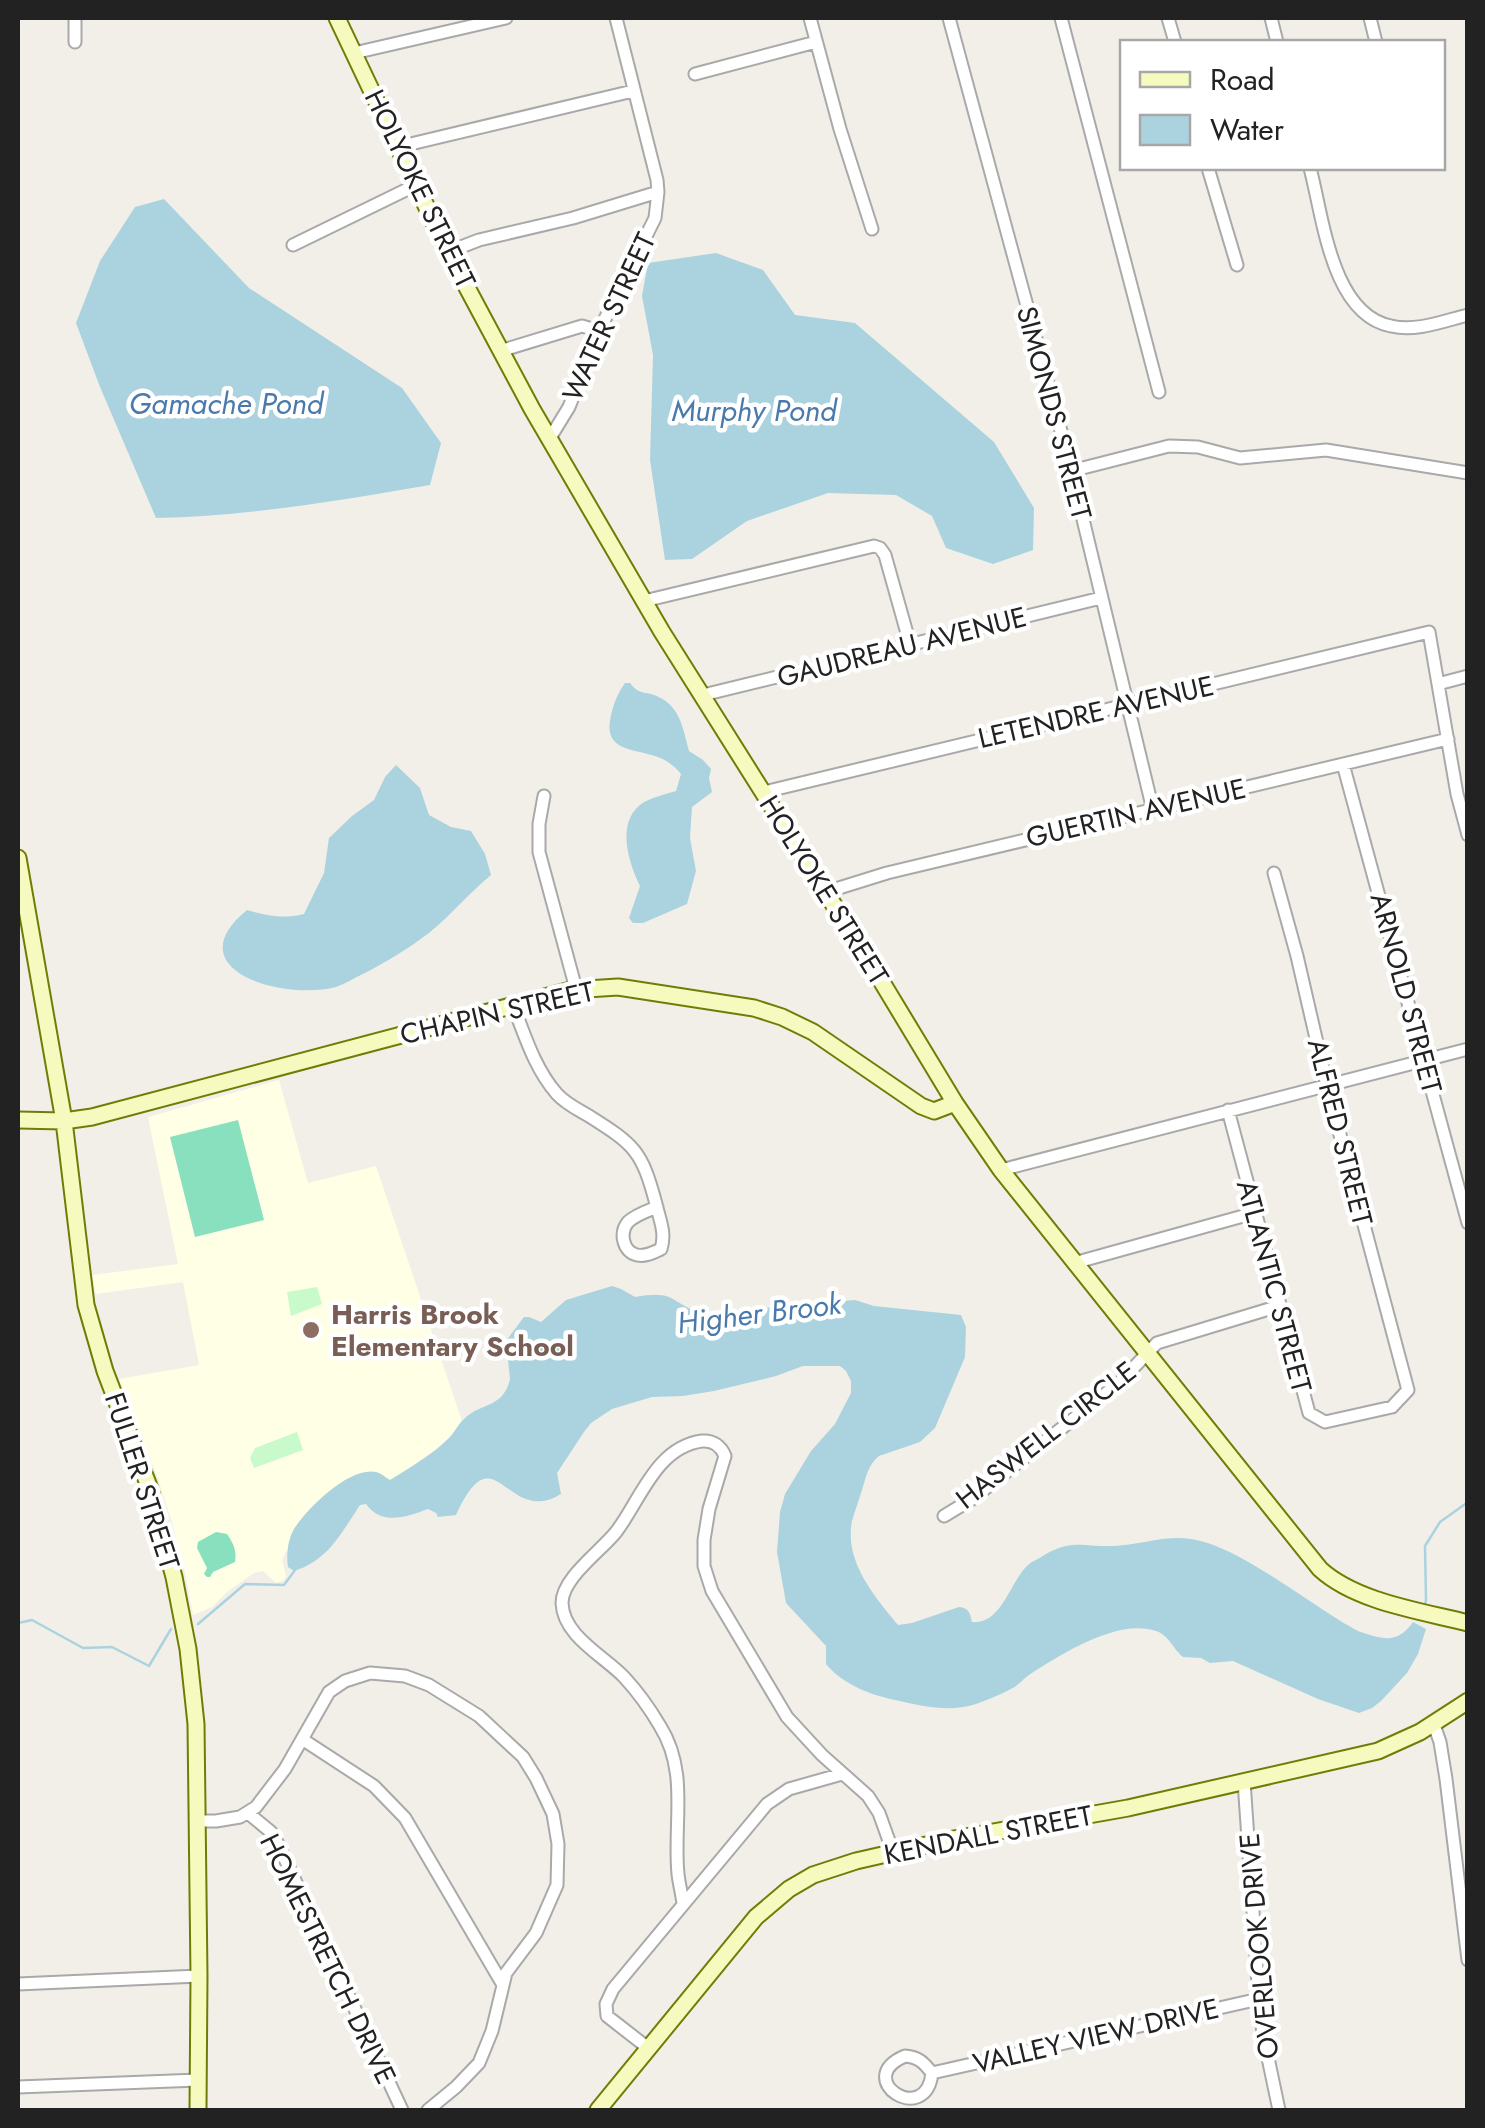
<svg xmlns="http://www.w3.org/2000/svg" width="1485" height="2128" font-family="Jost,sans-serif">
	<rect width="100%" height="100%" fill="#f2efe9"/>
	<path fill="#ffffe5" d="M279,1080L308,1183L376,1166L463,1424L401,1484L374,1475L285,1553L282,1560L286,1576L284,1580L276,1583L263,1571L254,1573L228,1591L212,1607L193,1615L184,1568L171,1519L157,1476L119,1379L199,1365L183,1282L96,1294L92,1275L178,1264L148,1117Z"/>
	<path fill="#c8facc" d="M317,1287L322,1304L291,1316L287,1292Z
		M297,1432L303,1450L254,1468L250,1458L255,1448Z"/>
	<path fill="#88e0be" d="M238,1120L264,1220L195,1237L170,1137Z
		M216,1532L227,1534C233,1543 237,1550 235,1562L213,1572L210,1577H207L204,1574L207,1568L197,1548L198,1542Z"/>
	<path fill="#aad3df" d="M164,199L249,288L402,388L441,443L430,485C337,501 249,516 156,518L100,387L76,323L100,261L135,207Z
		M716,253L763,270L795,315L855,323L994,442L1034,508L1033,550L993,564L946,548L932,516L896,495L828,493L747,521L692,559L665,560L650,460L653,355L642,296L648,263Z
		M625,683H630C637,692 641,692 651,694C680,703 682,725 689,751L703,760L711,769L709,778L712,792L692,807L690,838L696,871L687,904L643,923H633L629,918L640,886C628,862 615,820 644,802C654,797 666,794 676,791L681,774C675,766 665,759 655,756C635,749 605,751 610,721C612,707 617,694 625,683Z
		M396,765L420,788L429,815L451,827L471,831L485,854L491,875C469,893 451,915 429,933C408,949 386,962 363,974C354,978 345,984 336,987C284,1001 174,970 247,910C267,916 283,919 304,914L324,873L329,838L352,816L374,800L385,777Z
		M612,1286L621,1289L635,1297C678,1289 669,1304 703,1313L855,1300L874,1306L961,1315L966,1327L965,1357L935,1428L920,1442L879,1456C868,1465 866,1477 862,1490C859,1500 855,1510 852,1521C844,1561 874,1596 898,1625L912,1623L959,1607C969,1608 970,1613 972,1622C1002,1625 1010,1581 1028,1565C1032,1561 1037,1560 1041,1557C1072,1538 1081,1547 1115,1546C1140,1545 1165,1535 1191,1539C1238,1545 1313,1607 1358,1631C1382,1639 1397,1645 1413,1622L1426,1629L1418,1654L1407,1673L1381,1701L1372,1708L1359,1713L1318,1699L1233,1661L1210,1663L1201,1658L1183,1657C1173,1649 1169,1635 1156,1631C1117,1618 1060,1655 1029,1675C1023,1679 1018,1686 1011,1689C1000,1695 987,1700 976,1704C950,1712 926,1707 900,1701C874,1696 844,1686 826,1664V1646L786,1603L777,1552L780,1512L785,1494L811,1451L835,1424L851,1393V1381L846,1371L840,1366H803L776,1376L714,1391L683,1396L652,1397L612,1409L591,1423L584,1432L557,1473L561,1494C505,1528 496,1428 456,1515L438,1517L436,1513L428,1509C406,1517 382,1526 366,1504L360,1505C341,1533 329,1560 294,1571L288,1567C286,1555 288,1539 294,1529C307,1508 350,1466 376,1472C381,1473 385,1477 390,1480C409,1468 433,1454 449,1438C455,1432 458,1424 464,1419C481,1402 503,1409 510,1379L506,1341L524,1317H529L541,1322L566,1300Z"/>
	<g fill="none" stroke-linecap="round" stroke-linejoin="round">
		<path stroke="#aad3df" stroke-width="2.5" d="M1424,1608L1426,1600L1425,1546L1440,1522L1468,1502
			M18,1623L32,1620L83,1648L112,1647L149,1666L171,1629
			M198,1624L245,1584L284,1585L295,1570"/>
		<g stroke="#a9a9a9" stroke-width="15">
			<path id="street" d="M810,18L840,129L872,229
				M949,18L1068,457L1153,810
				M1061,18L1159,392
				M1168,18L1175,42
				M1271,18L1277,42
				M1370,18L1376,42
				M75,42V18
				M354,53L506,18
				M695,74L816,42
				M398,147L633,91
				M1208,168L1237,265
				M1310,168C1323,216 1331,314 1391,326C1417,332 1443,321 1468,315
				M293,245L416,185
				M448,252L479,240L573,218L658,192
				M500,351L582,326L599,331
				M550,438L569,407L599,331L655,218L658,192L657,180L616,18
				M1071,471L1169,446L1198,447L1240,458L1326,450L1468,473
				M644,601L874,546L880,548L885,555L910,644
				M1438,684L1468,676
				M703,695L1101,598
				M1343,764L1468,1223
				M764,792L1429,632L1457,794L1468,835
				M544,796L539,824V852L576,989
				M826,892L887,873L1448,739
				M513,1005C525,1036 535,1069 557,1094C566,1104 579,1110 589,1116C635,1145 642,1151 656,1204C660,1221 666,1233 661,1249C654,1252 646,1257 637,1255C623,1252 619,1233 628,1222C635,1215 647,1211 657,1207
				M1228,1110L1309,1413L1325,1422L1392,1407L1408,1390L1327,1086L1297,956L1274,873
				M1001,1170L1468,1049
				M1074,1263L1254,1213
				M944,1516L972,1499L1119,1383L1157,1343L1279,1306
				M1433,1722L1440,1742L1446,1779L1468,1960
				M302,1739L374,1786L405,1818L503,1985
				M1244,1781L1259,1999L1263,2034L1279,2110
				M248,1813L271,1832L278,1844L402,2110
				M198,1821H216L240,1817L256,1807L285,1769L329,1692L345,1681L370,1673L405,1676L429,1685L479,1716L523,1757L536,1778L553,1814L558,1844L557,1885L536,1933L506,1973L492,2031L479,2063L456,2087L428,2110
				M683,1904C682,1894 679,1884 678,1874C673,1823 689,1772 660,1726C650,1709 637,1691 624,1677C604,1656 563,1636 562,1603C562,1578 601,1551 616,1532C640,1501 656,1447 702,1441C713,1440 721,1446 725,1456L709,1509L704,1540V1566L712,1591L787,1717L822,1755L868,1796L879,1813L893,1852
				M18,1984L199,1976
				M648,2048L607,2016L606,2004L613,1989L767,1804L789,1789L842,1774
				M905,2056C919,2057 924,2063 932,2073C926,2128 851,2079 905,2056Z
				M932,2073L1259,1999
				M18,2087L198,2080"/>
		</g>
		<g stroke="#707d05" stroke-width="19">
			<path id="secondary" d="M337,18L448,252L532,409L662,632L871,964L955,1103L1001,1170L1320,1569C1356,1602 1421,1611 1468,1623
				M18,858L64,1121L86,1305L105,1371L150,1489L174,1577L188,1649L196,1724L199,1976L198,2110
				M18,1120L64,1121L92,1117L571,990L618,987L754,1008L782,1017L813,1032L921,1106L934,1111L955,1103
				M598,2110L756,1917L789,1889L813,1875L856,1861L948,1840L1128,1808L1378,1751L1420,1732L1468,1701"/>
		</g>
		<use href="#street" stroke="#fff" stroke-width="11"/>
		<use href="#secondary" stroke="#f7fabf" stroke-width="15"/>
	</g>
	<circle fill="#8d6e63" stroke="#fff" stroke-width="4" cx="311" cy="1330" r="10"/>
	<g text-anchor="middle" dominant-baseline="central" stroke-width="9" stroke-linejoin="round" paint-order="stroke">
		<g font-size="28" fill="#222" stroke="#fff">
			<text transform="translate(420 189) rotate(64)">HOLYOKE STREET</text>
			<text transform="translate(609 317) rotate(-65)">WATER STREET</text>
			<text transform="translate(1054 413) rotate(75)">SIMONDS STREET</text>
			<text transform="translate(902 647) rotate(-14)">GAUDREAU AVENUE</text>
			<text transform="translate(1096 712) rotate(-13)">LETENDRE AVENUE</text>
			<text transform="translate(1136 813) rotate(-13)">GUERTIN AVENUE</text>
			<text transform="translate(824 890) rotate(58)">HOLYOKE STREET</text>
			<text transform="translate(1406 993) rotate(75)">ARNOLD STREET</text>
			<text transform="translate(497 1013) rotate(-13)">CHAPIN STREET</text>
			<text transform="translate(1340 1132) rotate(76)">ALFRED STREET</text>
			<text transform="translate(1274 1286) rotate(75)">ATLANTIC STREET</text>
			<text transform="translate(1046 1435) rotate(-38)">HASWELL CIRCLE</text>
			<text transform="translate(142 1481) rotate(72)">FULLER STREET</text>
			<text transform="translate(988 1835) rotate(-11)">KENDALL STREET</text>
			<text transform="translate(1259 1946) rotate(-95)">OVERLOOK DRIVE</text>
			<text transform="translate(328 1959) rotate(64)">HOMESTRETCH DRIVE</text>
			<text transform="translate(1096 2036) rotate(-13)">VALLEY VIEW DRIVE</text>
		</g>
		<g font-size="28" font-weight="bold" fill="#785e54" stroke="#fff" text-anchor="start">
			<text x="331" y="1314">Harris Brook<tspan x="331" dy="32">Elementary School</tspan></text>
		</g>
		<g font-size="30" font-style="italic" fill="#4a7aab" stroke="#fff">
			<text x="226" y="403">Gamache Pond</text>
			<text x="754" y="410">Murphy Pond</text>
			<text transform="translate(759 1313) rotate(-7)">Higher Brook</text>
		</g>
	</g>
	<rect width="1485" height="2128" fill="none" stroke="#222222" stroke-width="40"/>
	<rect x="1120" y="40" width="325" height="130" fill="#ffffff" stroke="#a7a7a7" stroke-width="2.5"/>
	<rect x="1140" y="72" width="50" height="15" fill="#f7fabf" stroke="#a7a7a7" stroke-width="2.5"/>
	<text x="1210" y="90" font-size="30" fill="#222222">Road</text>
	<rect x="1140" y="115" width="50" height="30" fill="#aad3df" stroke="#a7a7a7" stroke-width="2.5"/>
	<text x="1210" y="140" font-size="30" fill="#222222">Water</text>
</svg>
